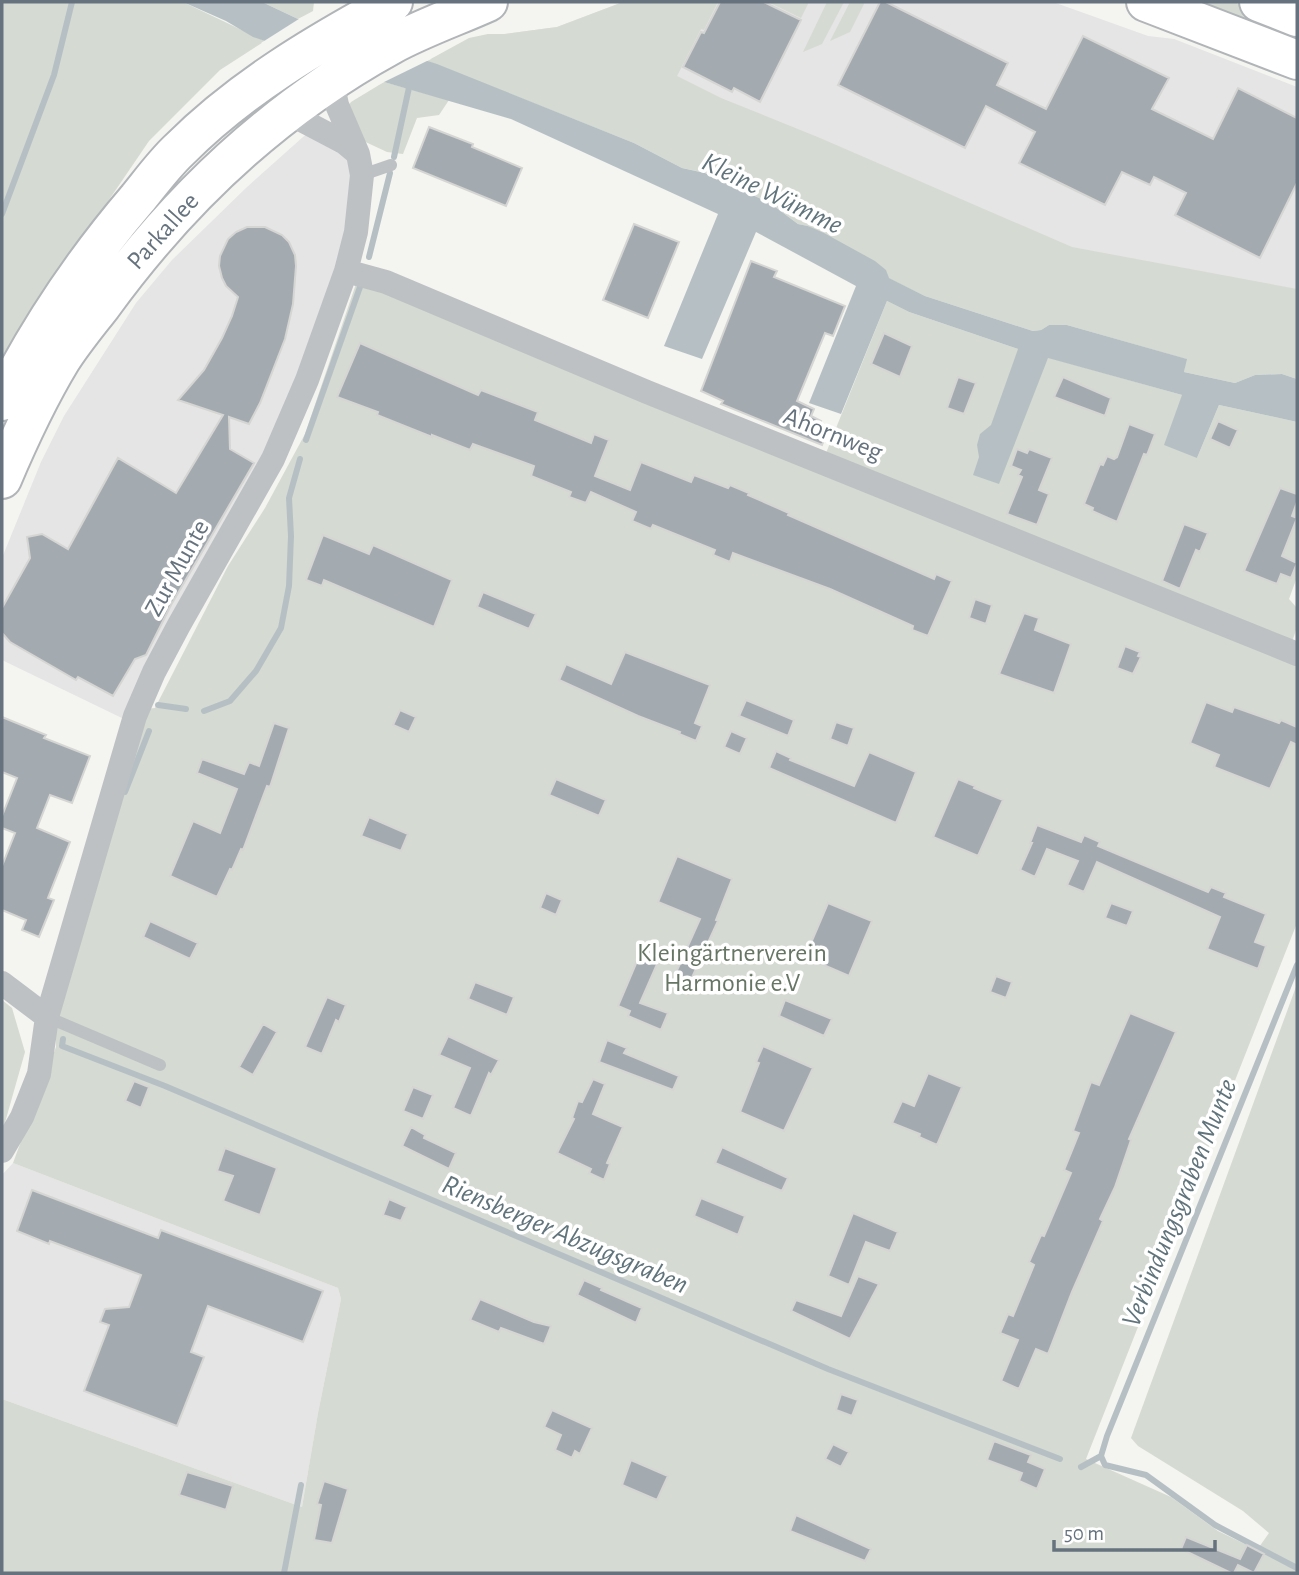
<svg xmlns="http://www.w3.org/2000/svg" width="1299" height="1575" font-family="'Alegreya Sans',sans-serif">
	<rect width="100%" height="100%" fill="#f4f4f0"/>
	<path fill="#e4e5e4" d="M623,2H1053L1148,36L1174,39L1297,87V338L504,34L557,27Z
		M312,129L345,146L352,181L345,250L278,429L124,719L2,660V558L41,462L64,416L136,303L172,260L246,188Z
		M13,1163L338,1288L341,1299L318,1413L302,1507L2,1399V1175Z"/>
	<path fill="#d5dad2" d="M2,2H183L265,41L220,70L149,141L81,241L2,365Z
		M262,2H314L313,11L298,19Z
		M623,2H718L704,30L701,29L677,76L721,98L820,138L1072,247L1297,289V379L1282,374L1255,375L1235,383L1184,372L1186,359L1067,325H1049L1041,330L1033,331L925,296L888,278L808,226L798,224L770,203L706,173L682,168L634,143L427,61L469,38L488,34H505L557,27Z
		M768,2H809L801,18Z
		M827,2H844L822,44L803,52Z
		M850,2H865L850,32L830,41Z
		M1178,2H1234L1297,26V47Z
		M384,82L449,100L439,115L417,118L403,154L387,152L357,138L344,112L351,102Z
		M356,284H368L820,468L887,301L909,312L1018,349L1182,395L1197,458L1219,405L1297,422V577L1289,599L1297,608V627L1291,645L1297,647V923L1086,1459L1171,1497L1218,1531L1257,1550L1269,1533L1243,1511L1138,1446L1131,1438L1297,984V1573H2V1399L302,1507L318,1413L341,1299L338,1288L13,1163L56,1047L55,1007L145,709L155,708L228,566L265,508L305,434Z
		M2,1000L12,1008L25,1052L2,1133Z"/>
	<path fill="#b6c0c4" d="M183,2H262L298,19L437,64L634,143L682,168L705,173L770,203L798,224L808,226L824,233L875,261L886,270L889,278L925,296L1033,331L1041,330L1049,325H1067L1187,359L1184,372L1235,383L1255,375L1282,374L1297,379V422L1219,405L1197,458L1164,445L1182,395L1048,358L999,484L973,475L979,457L977,445L980,434L991,425L1018,349L909,312L887,301L841,414L809,403L856,286L756,232L702,359L664,346L718,214L511,119L384,82L253,37L226,21Z"/>
	<path fill="#f4f4f0" d="M302,17L431,59L380,84L261,43Z"/>
	<g fill="none" stroke-linecap="round" stroke-linejoin="round">
		<path stroke="#b6c0c4" stroke-width="6" d="M394,157L410,83
			M2,214L54,75L72,2
			M369,257L390,173
			M306,440L360,287
			M158,705L186,709
			M204,711L230,701L256,671L281,628L289,586L291,536L289,498L300,459
			M125,792L149,731
			M63,1039L62,1046L165,1086L828,1369L1060,1459
			M1101,1456L1107,1436L1297,965
			M1101,1456L1105,1465L1146,1475L1215,1525L1297,1568
			M1081,1467L1101,1456
			M284,1573L301,1485"/>
	</g>
	<path fill="#a4abb0" stroke="#d5d5d3" stroke-width="2" d="M720,2H764L801,20L760,102L734,88L732,92L683,67L701,32L704,33Z
		M880,2H886L1008,63L997,85L1046,109L1083,36L1169,78L1152,109L1213,139L1238,88L1297,118V183L1260,258L1175,215L1186,193L1154,177L1150,185L1122,172L1105,205L1019,163L1035,132L986,106L965,148L838,85Z
		M429,127L473,144L472,147L522,168L506,206L413,168Z
		M634,224L679,242L648,318L603,300Z
		M247,227H265L282,235L289,242L295,255L296,266L293,304L285,339L260,403L249,424L229,417L230,449L254,463L171,605L146,655L135,659L113,696L78,677L76,680L10,642L2,633V608L30,558L27,537L42,534L68,549L118,458L176,493L223,415L178,400L204,370L222,338L232,316L238,297L226,286L222,278L219,266L220,256L228,239L236,232Z
		M751,261L777,271L774,277L845,306L833,336L825,333L797,401L814,409L811,416L821,421L819,426L828,431L822,445L721,404L723,401L701,391Z
		M884,333L912,346L900,377L871,364Z
		M360,343L478,395L481,390L538,412L535,420L591,443L594,434L609,440L595,476L630,490L641,462L691,482L694,475L728,488L730,485L749,493L748,495L789,513L788,515L934,579L936,574L952,581L928,636L912,630L913,626L830,589L733,553L730,562L713,555L715,550L653,525L651,529L632,521L636,512L591,492L586,503L569,497L571,492L531,476L534,466L473,444L470,450L432,435V437L377,415L378,412L337,397Z
		M958,377L976,383L964,414L947,408Z
		M1063,377L1111,398L1105,416L1054,397Z
		M1218,421L1238,430L1230,448L1210,439Z
		M1129,424L1155,434L1147,455L1144,454L1117,522L1092,511L1093,508L1084,504L1100,464L1103,465L1107,456L1114,459L1117,457Z
		M1017,449L1027,453L1029,449L1052,458L1039,490L1049,494L1037,525L1007,514L1022,477L1018,475L1021,470L1011,466Z
		M1280,488L1297,494V502L1292,516L1297,518L1282,556L1297,563L1291,578L1281,574L1277,584L1244,571Z
		M1184,524L1208,533L1200,552L1196,550L1180,589L1162,581Z
		M323,535L369,554L373,545L452,580L434,627L324,580L322,586L306,580Z
		M483,592L536,614L529,629L477,607Z
		M975,599L992,605L986,624L969,618Z
		M1024,613L1039,618L1035,630L1071,644L1054,693L999,674Z
		M1125,646L1140,652L1138,656L1141,657L1133,674L1117,668Z
		M625,652L710,685L695,723L702,726L696,741L679,734L680,732L638,716L559,680L566,664L611,684Z
		M746,700L794,720L788,736L739,716Z
		M1206,702L1232,712L1234,707L1279,723L1281,720L1297,727V745L1291,742L1270,789L1214,767L1219,755L1190,743Z
		M400,710L416,717L409,732L393,725Z
		M2,717L46,735L44,738L90,756L72,803L50,795L37,828L70,842L48,898L54,900L39,937L22,930L26,920L2,910V866L15,833L2,828V816L17,778L2,772Z
		M836,722L854,728L848,746L830,739Z
		M274,723L289,728L270,787L267,786L243,850L241,849L232,870L230,869L217,897L170,876L193,821L220,833L237,789L197,773L202,759L244,774L249,762L259,766Z
		M731,731L747,738L740,754L724,747Z
		M776,751L791,758L790,760L854,786L869,752L916,772L896,823L769,768Z
		M556,779L606,800L599,816L549,795Z
		M958,779L975,786L974,788L1003,800L978,856L933,837Z
		M369,817L408,834L401,851L361,836Z
		M1037,825L1081,842L1084,835L1100,842L1098,846L1208,892L1211,887L1226,893L1224,897L1266,914L1255,942L1266,946L1258,969L1207,949L1220,917L1097,862L1084,892L1067,885L1078,861L1047,849L1035,877L1020,870L1032,843H1030Z
		M677,856L732,879L716,920L718,921L689,984L674,977L700,919L658,902Z
		M546,893L562,900L556,915L540,908Z
		M828,903L872,921L849,976L805,957Z
		M1111,903L1133,911L1127,926L1105,918Z
		M150,921L198,943L190,959L143,937Z
		M640,954L658,962L640,1003L668,1013L661,1030L628,1016L630,1011L618,1006Z
		M996,976L1012,982L1006,998L990,992Z
		M475,982L514,997L507,1015L468,999Z
		M327,997L346,1005L339,1022L336,1020L322,1054L305,1047Z
		M785,1000L832,1019L824,1036L779,1016Z
		M1130,1013L1176,1032L1129,1139L1131,1140L1115,1187L1100,1219L1103,1221L1072,1292L1048,1354L1036,1349L1019,1389L1001,1381L1018,1340L1000,1333L1008,1314L1013,1316L1034,1265L1029,1262L1041,1235L1044,1236L1071,1173L1064,1170L1079,1133L1073,1131L1091,1082L1099,1085Z
		M263,1024L277,1032L253,1075L239,1067Z
		M448,1036L499,1060L491,1075L489,1073L471,1116L453,1108L470,1068L439,1055Z
		M607,1040L627,1048L624,1053L679,1076L673,1090L599,1062Z
		M763,1046L813,1068L784,1131L740,1112L759,1063L756,1062Z
		M928,1073L962,1087L937,1145L919,1137L920,1134L892,1123L902,1101L914,1106Z
		M593,1079L605,1084L593,1114L623,1127L607,1163L610,1164L604,1180L589,1173L591,1169L557,1153L574,1119L572,1118L578,1101L582,1102Z
		M134,1081L149,1087L141,1108L125,1101Z
		M413,1087L433,1095L423,1119L403,1111Z
		M411,1127L425,1135L424,1138L456,1153L449,1169L402,1146Z
		M722,1147L788,1178L782,1191L715,1163Z
		M225,1148L277,1168L260,1215L223,1201L233,1176L217,1171Z
		M32,1190L158,1238L161,1230L323,1291L303,1342L208,1306L191,1352L204,1357L177,1426L84,1391L109,1325L100,1322L105,1309L129,1307L141,1275L50,1241L49,1244L17,1231Z
		M701,1198L745,1216L738,1235L694,1216Z
		M389,1199L407,1207L401,1221L383,1215Z
		M853,1213L898,1232L890,1251L866,1242L849,1285L828,1276Z
		M858,1276L879,1284L850,1339L791,1311L796,1300L841,1316Z
		M584,1280L602,1288L601,1290L642,1308L636,1323L577,1295Z
		M480,1299L534,1322L551,1326L544,1344L501,1328L499,1332L470,1320Z
		M841,1394L858,1400L852,1416L836,1410Z
		M552,1410L592,1428L580,1454L575,1451L572,1458L555,1450L561,1435L544,1427Z
		M994,1441L1031,1455L1028,1462L1045,1469L1037,1489L1019,1481L1022,1473L987,1460Z
		M833,1444L849,1452L841,1467L825,1459Z
		M631,1460L668,1476L657,1500L622,1485Z
		M187,1472L233,1486L226,1510L179,1495Z
		M324,1481L348,1489L332,1543L314,1540L321,1505L317,1504Z
		M796,1515L871,1549L865,1561L790,1531Z
		M1186,1537L1240,1559L1247,1545L1264,1554L1254,1573L1238,1565L1234,1573H1231L1181,1549Z"/>
	<g fill="none" stroke-linecap="round" stroke-linejoin="round">
		<g stroke="#b1b5b8" stroke-width="42">
			<path id="primary" d="M1146,2L1297,60
				M1259,2L1297,17
				M2,401C39,328 84,261 138,198C151,182 164,164 179,150C241,88 317,43 393,2
				M2,479C19,439 38,398 61,360C73,341 88,323 102,305C179,199 276,108 391,45C422,28 457,16 488,2"/>
		</g>
		<path stroke="#bdc1c4" stroke-width="12" d="M362,175L391,165
			M47,1017L160,1065"/>
		<path stroke="#bdc1c4" stroke-width="24" d="M288,113L345,143L357,153
			M346,271L386,282L647,392L1297,654
			M2,983L47,1017
			M2,1151L22,1117L39,1074L47,1017L135,716L154,672L179,625L273,459L307,380L346,271L356,232L362,175L358,154L337,105L332,81"/>
		<use href="#primary" stroke="#fff" stroke-width="38"/>
	</g>
	<g text-anchor="middle" dominant-baseline="central" stroke-width="7" stroke-linejoin="round" paint-order="stroke">
		<g font-size="26" fill="#66737e" stroke="#fff">
			<text transform="translate(163 231) rotate(-48)">Parkallee</text>
			<text transform="translate(833 434) rotate(22)">Ahornweg</text>
			<text transform="translate(177 568) rotate(-61)">Zur Munte</text>
		</g>
		<g font-size="26" fill="#677664" stroke="#fff">
			<text x="732" y="953">Kleingärtnerverein<tspan x="732" dy="30">Harmonie e.V</tspan></text>
		</g>
		<g font-size="28" font-style="italic" fill="#61747c" stroke="#fff">
			<text transform="translate(772 194) rotate(26)">Kleine Wümme</text>
			<text transform="translate(1180 1203) rotate(-68)">Verbindungsgraben Munte</text>
			<text transform="translate(565 1235) rotate(23)">Riensberger Abzugsgraben</text>
		</g>
	</g>
	<rect width="1299" height="1575" fill="none" stroke="#66737e" stroke-width="7"/>
	<path d="M1054 1540v10h161v-10" fill="none" stroke="#66737e" stroke-width="3.5"/>
	<text x="1064" y="1540" font-size="21" fill="#66737e" stroke="#ffffff" stroke-width="5" paint-order="stroke">50 m</text>
</svg>
